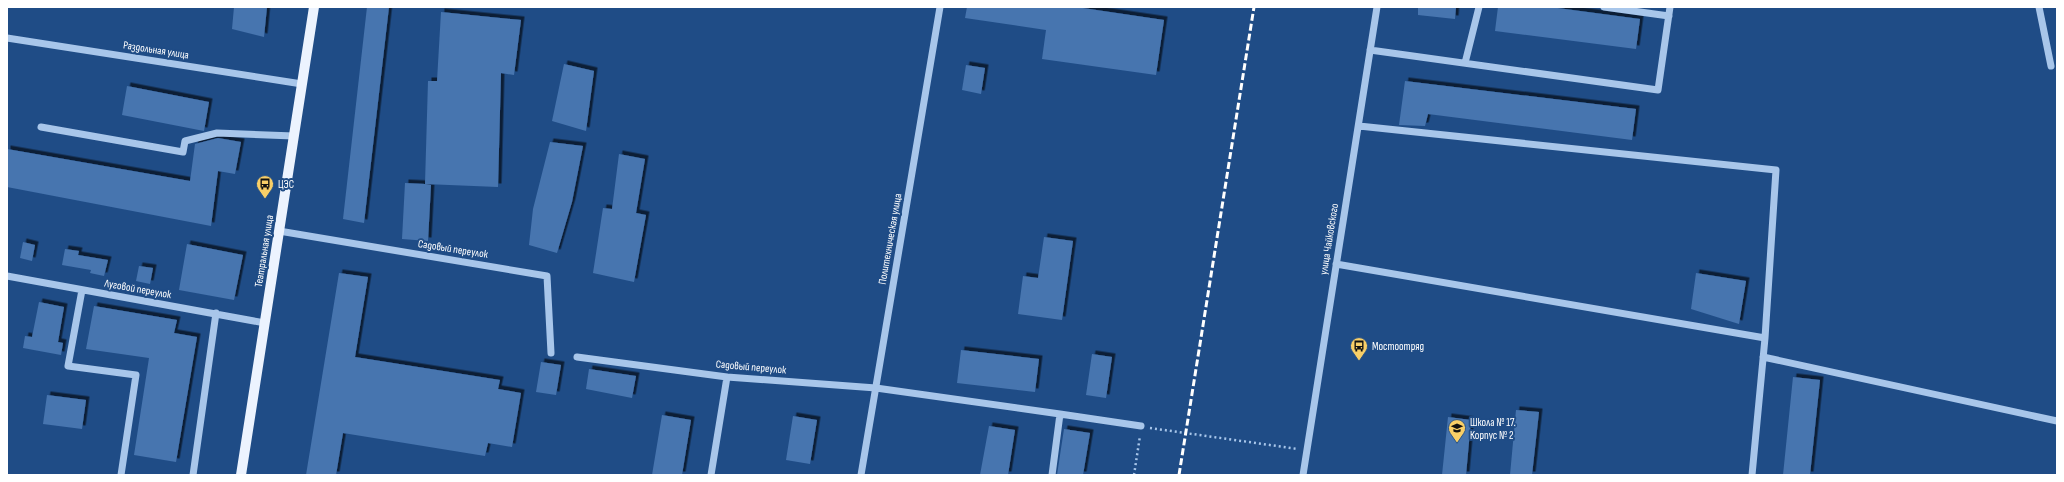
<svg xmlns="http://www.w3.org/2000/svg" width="2064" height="482" font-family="'Sofia Sans Condensed',sans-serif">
	<defs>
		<filter id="shadow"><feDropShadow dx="3.5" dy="-3.5" stdDeviation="0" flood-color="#0009"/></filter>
	</defs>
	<rect width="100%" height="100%" fill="#1f4c86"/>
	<path fill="#4775af" filter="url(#shadow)" d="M234,7H267L264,37L232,29Z
		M367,7H389L364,223L343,219Z
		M967,7H1076L1164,20L1156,75L1042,59L1046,30L965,18Z
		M1418,7H1456L1455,19L1418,15Z
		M1498,7H1550L1640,19L1636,49L1495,31Z
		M441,12L521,20L514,75L501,73L498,187L425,184L431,185L428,241L402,239L405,183L425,184L428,81H437Z
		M564,64L594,71L586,131L552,121Z
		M966,65L985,68L981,94L962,90Z
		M1405,81L1636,109L1632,140L1428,114L1425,126L1399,125Z
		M127,86L209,102L204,131L122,115Z
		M218,138L241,142L235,174L218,171L211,226L7,187V149L190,181L195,144Z
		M550,142L583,146L572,202L557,253L529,245L533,209Z
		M619,154L645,159L636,213L646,215L634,282L593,273L603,208L612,209Z
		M1044,237L1073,241L1062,320L1018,314L1023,276L1038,278Z
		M23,242L35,245L32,261L20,258Z
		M187,244L243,255L234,300L179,290Z
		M65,249L79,251L78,255L108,260L104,276L90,273L91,270L62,265Z
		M139,266L153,268L150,284L136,281Z
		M339,273L368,277L355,357L500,380L498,389L521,393L512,447L488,443L485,456L343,433L336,475H306Z
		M1696,273L1746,281L1739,324L1691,309Z
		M39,302L64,307L58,342L63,343L61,355L23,348L25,336L32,337Z
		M94,306L177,320L174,333L197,337L176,462L134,455L149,358L86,349Z
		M961,350L1039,359L1035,392L957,383Z
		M1092,354L1112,357L1106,398L1086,395Z
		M541,362L561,365L556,395L536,392Z
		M589,369L636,376L632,398L586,389Z
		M1793,377L1820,380L1810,475H1783Z
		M47,395L86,400L82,429L43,424Z
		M1516,410L1539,412L1532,475H1510Z
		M662,415L691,420L682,475H652Z
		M793,416L817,420L810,464L786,460Z
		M1448,417L1471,420L1466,475H1442Z
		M989,426L1015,430L1008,475H980Z
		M1064,429L1090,433L1083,475H1057Z"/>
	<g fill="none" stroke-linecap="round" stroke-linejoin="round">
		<path stroke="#a8c6ea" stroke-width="2.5" stroke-dasharray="2 3" stroke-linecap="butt" d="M1150,428L1298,449
			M1134,475L1140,436"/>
		<path stroke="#a8c6ea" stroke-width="7" d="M1604,7L1669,16
			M2039,7L2051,66
			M7,38L302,84
			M1370,50L1658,90L1670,7
			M1465,63L1479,7
			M1359,126L1776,170L1765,338
			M41,127L183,152L185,141L217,133L294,136
			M279,231L547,276L551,353
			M1336,264L1765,338L1752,475
			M7,276L265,323
			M82,290L68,366L136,375L121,475
			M577,357L727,377L876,388L1060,414L1052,475
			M1763,357L2057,421
			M1060,414L1141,426
			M193,475L216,313
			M711,475L727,377
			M861,475L940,7
			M1303,475L1377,7"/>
		<path stroke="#ecf3fe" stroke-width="10" d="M241,475L314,7"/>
		<path stroke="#fff" stroke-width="3" stroke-dasharray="7 3" stroke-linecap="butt" d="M1179,475L1254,7"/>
	</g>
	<defs>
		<g id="bus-pin" transform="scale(0.9)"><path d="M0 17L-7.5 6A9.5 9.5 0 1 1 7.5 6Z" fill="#f9cf67" stroke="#1f4c86"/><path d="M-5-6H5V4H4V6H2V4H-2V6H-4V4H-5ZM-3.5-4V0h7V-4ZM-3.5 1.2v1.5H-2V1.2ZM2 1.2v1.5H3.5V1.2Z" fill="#111"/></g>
		<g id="school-pin" transform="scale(0.9)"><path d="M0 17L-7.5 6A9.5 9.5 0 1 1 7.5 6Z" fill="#f9cf67" stroke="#1f4c86"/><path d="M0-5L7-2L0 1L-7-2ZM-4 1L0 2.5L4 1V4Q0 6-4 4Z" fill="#111"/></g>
	</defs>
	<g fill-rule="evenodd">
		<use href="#bus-pin" x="265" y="184"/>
		<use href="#bus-pin" x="1359" y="346"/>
		<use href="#school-pin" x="1457" y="428"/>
	</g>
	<g text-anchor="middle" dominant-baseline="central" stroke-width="4" stroke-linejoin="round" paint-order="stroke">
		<g font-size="11" fill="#fff" stroke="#1f4c86">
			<text transform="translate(156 50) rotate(9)">Раздольная улица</text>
			<text transform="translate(890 239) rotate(-80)">Политехническая улица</text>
			<text transform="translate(1329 239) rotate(-81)">улица Чайковского</text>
			<text transform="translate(453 249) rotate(9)">Садовый переулок</text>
			<text transform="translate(264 251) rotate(-81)">Театральная улица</text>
			<text transform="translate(138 289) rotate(10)">Луговой переулок</text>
			<text transform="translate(751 367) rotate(5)">Садовый переулок</text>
		</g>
		<g font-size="11" fill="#fff" stroke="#1f4c86" text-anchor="start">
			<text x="278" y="184">ЦЭС</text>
			<text x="1372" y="346">Мостоотряд</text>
			<text x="1470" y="422">Школа № 17.<tspan x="1470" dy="13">Корпус № 2</tspan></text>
		</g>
	</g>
	<rect width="2064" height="482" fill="none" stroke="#ffffff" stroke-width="16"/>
</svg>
